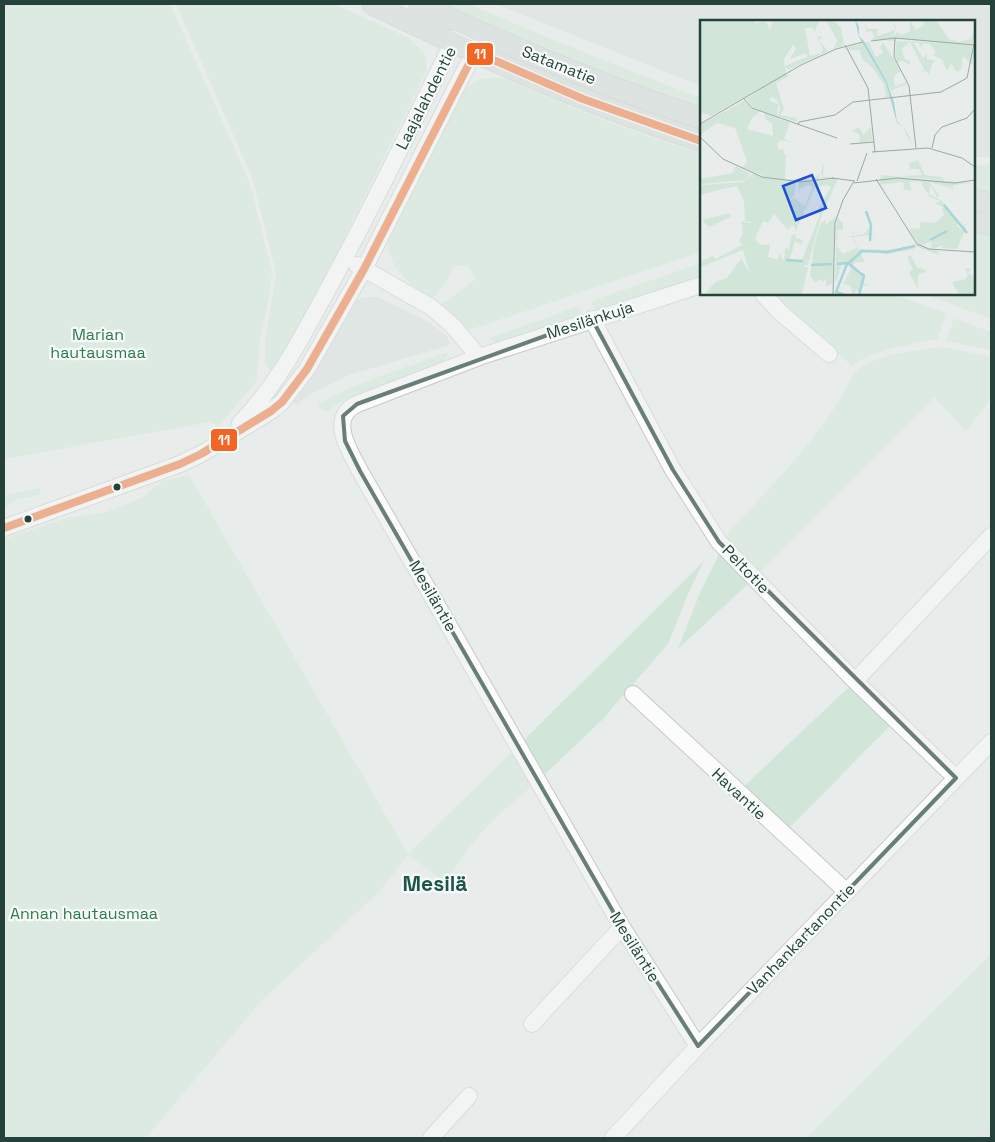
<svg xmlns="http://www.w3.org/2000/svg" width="995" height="1142" font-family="'Space Grotesk',sans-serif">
	<rect width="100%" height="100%" fill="#e8edeb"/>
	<path fill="#d6dedb" d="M496,4H991V157H974V21H701V86Z
		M363,297H377L427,321L447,336L450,345L349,375L310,394L297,405L292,401L354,302Z
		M991,1119V1138H972Z"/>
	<path fill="#d1e6d8" d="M4,4H170L249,181L272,273L269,298L260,340L257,380L219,426L210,422L4,459Z
		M176,4H334L409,38L426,56L427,70L315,298L273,373L265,365V340L276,274L253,180Z
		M438,4H468L593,56L701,98V111L588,70Z
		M501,77C567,105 632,133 701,153V252L469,330L441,305L476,279L468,266H454L447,281L431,301C410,281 387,270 388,238L465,88L480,79Z
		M991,164V194L974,190V165Z
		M974,228L991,232V319L924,294H974Z
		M701,263V277L595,311L591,301Z
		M770,294H894L946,313L938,339C909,345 876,348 852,366Z
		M578,306L582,315L499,343L487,339Z
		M954,318L991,332V350L946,341Z
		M940,347L991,356V399L966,431L934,397L759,572L725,539L731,529C771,487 807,450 839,401C847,389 852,371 866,364C888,353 916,351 940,347Z
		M449,352L443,363L346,399L326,412L317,405C358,381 404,368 449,352Z
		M189,475L408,854L514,750L534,785C499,812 467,843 447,883L408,855L379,892L261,1001L146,1138H4V539L70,517L104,513L142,498L162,481Z
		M39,488L41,494L16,500L4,507V496Z
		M720,552L750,582L678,649L699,595Z
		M704,561L689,592L668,644L602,720L541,778L523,741Z
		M852,684L892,724L787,830L741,789Z
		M991,954V1119L972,1138H806Z"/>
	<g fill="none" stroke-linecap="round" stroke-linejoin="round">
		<g stroke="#c5cac8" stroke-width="18">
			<path id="minor" d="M357,265L431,307L452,325L479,357
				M763,294L781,313L829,354
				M592,319L673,470L719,542L855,681L956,778
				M240,423C279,383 303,335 329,287C373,207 412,124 453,42L461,35
				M4,528L180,464L201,454L271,411L282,402L307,369L364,269L463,74L475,52L470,27
				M855,681L991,536
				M633,694L847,892
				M532,1024L622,927
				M698,1046L622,927L360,471C349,450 328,418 357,404L479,357L701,285
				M431,1138L469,1096
				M613,1138L698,1046L991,742"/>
		</g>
		<g stroke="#c3ccc9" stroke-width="22">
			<path id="major" d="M372,4C478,56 588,105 701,141
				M419,4C511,47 605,87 701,118
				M974,199L991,204
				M974,221L991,225"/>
		</g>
		<use href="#minor" stroke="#fcfcfc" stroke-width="16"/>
		<use href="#major" stroke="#cfd7d5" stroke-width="20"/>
		<g stroke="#f7fbf9" stroke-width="11">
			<path id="bus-1" d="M4,528L180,464L201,454L271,411L282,402L307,369L364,269L475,52L583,99L701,141"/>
		</g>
		<use href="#bus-1" stroke="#f26522" stroke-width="8"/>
	</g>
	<path d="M0 0H995V1142H0ZM592,319L673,470L719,542L956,778L698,1046L622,927L360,471L345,441L343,416L357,404Z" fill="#e8edeb" fill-opacity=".55" fill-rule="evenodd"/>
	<path fill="none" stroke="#697e78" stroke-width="4" stroke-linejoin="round" d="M592,319L673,470L719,542L956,778L698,1046L622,927L360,471L345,441L343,416L357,404Z"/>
	<g fill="#24423a" stroke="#f7fbf9" stroke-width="2">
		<circle cx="117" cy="487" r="4.5"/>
		<circle cx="28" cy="519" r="4.5"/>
	</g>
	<g text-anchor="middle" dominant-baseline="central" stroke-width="4.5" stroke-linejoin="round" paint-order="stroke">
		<g font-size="16" fill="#24423a" stroke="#f7fbf9">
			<text transform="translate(559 65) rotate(22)">Satamatie</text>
			<text transform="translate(426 98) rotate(-63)">Laajalahdentie</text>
			<text transform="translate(590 320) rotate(-18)">Mesilänkuja</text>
			<text transform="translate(746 569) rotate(46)">Peltotie</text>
			<text transform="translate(433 596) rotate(60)">Mesiläntie</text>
			<text transform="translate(739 794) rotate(43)">Havantie</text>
			<text transform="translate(801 939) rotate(-46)">Vanhankartanontie</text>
			<text transform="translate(635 947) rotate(58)">Mesiläntie</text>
		</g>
		<g font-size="16" fill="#2d7a4b" stroke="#f7fbf9">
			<text x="98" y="334">Marian<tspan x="98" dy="18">hautausmaa</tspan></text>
			<text x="84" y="913">Annan hautausmaa</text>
		</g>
		<g font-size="21" font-weight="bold" fill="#1f5548" stroke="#f7fbf9">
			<text x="435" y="883">Mesilä</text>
		</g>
	</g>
	<g transform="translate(700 20)">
		<rect width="275" height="275" fill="#e8edeb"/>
		<path d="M0,0H55V3L65,1L70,9L73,0H120L115,10L117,17L123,16L119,20L128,31L88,50L85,46L107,37L106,33L90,39L96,28L93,25L84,39L86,54L89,56L76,63L84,89L80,95L97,98V102L78,96L80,88L77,80L71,77L70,81L78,84L77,96L54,88L46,79L66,66L11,96L0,92ZM105,8H113L123,29L121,33L110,36ZM126,0L137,3L141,8L144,25L128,30L135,27L137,20ZM165,0L167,9H178L177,16L195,10L192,0L196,8L193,17L197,12L201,15L210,11V0L216,10L224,5L223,0H236L249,19L258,22L271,19L274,12L275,13V17L274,14L273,24L170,20L175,17L171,11L166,12ZM197,19L272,25V36L275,26L272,45L263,36L261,50L257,52L251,44L247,51L242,40L233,35L236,32L230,24H223L220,28L219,23H214L223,38L227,34V39L238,41L233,42L229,55L226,51L222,52L224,49L210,22L202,29L204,38L209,42L210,39V45L203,41L197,42L195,36ZM165,22H169L176,37L183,33L180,27L183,22L201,51L194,56L195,67L206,62L207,64L192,70L194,76ZM164,23L185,60L190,77H186L184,65L173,48L162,39L160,30H148V27ZM44,81L51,88L61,91L52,98L47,109L73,116L72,103L66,100L64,93L90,103L84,119L93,123L82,120L77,123L79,130L84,129L83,133L86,135L85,159L112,160L120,153L119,160L101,161L76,160L96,163L94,176L85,184L94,178L105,186L112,167L108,165L99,170L98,163L133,159L122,158L121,152L124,143L123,157L138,158L120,200L108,245H105L104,247H108L102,275H9L6,272L17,261L27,258L41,239L50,253L43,231L46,229L0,247V242L13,236L15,239L42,225L39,220L43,214L42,202L56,204L45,201L36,205L45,200L44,181L37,166L24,169L23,166V169L0,175V165L44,162L52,154L72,159L42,148L47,141L35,108L17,103L0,115V105ZM127,165L131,167L117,191L120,194L102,240L90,239L95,221L101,225L103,220L96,218L95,213L91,217L89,229L85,228L84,241L79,232L78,240L68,237L70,224L60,225L55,219L63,201L68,203L74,194L88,210L92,205L95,207V213L115,167ZM159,107L163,115L171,107L172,121L160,123L159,114L153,111ZM218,140L225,155L242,157V161L195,157L222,155L219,149H210L209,143ZM36,146L50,154L46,160L0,164V159L32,153ZM181,155L243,160L244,157V161L273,163L275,169L272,163L254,165L252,170L251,165V168L229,162L240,177H237L230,165L229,174L242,181L259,202L257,206L262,210L264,203L266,209L257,229L241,228L245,225L231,229L232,221L220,226L211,213L210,209L220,208V202L235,203L244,195L242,186L235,184L240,181L230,177L220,161L210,162L211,170H207L204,169L203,162L179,165ZM29,193L31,197L9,207L2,200ZM136,196L132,264L126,266V258L121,265L123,259L115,262L110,256L114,226L122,198L121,204L125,199L126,205ZM137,197L143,203V210H138L137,226L143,234L157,228L152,217H142L152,216L151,209L153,216L164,214L171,205V213L175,215H171V223L168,215L153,217L158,229L195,230L215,224L238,231L239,235L215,226L214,229L189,234H182V231L160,232L165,242H155L152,247L160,254L165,252L162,263L170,265L162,266L160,275L157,270L153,275L150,266L143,264L152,247L149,243L142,244L135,265ZM211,235L217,247L227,251L218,255V269L209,252L213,250L207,237ZM265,248L271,249L268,253L275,258V275L258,273L252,262L266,259L268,254Z" fill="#d1e6d8" fill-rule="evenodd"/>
		<path d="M155,0L159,6V16L164,21L186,60L194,82L197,102L203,106L208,115L213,127L203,106L197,103L186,63L159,17Z" fill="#a9d4db"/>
		<path fill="none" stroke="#a9d4db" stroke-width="2.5" d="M244,185L267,213M166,191L171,205L170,221M230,220L247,211M86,240L103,241M137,244L149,243L162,231L187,232L215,226M149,244L164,256L159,275M111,245L132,244M145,275L136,272L147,244"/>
		<path fill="none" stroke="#9aa9a4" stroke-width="1" d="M195,18L194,37L209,66L216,128M171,21L195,18L275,25M145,25L168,68L175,132M44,79L52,88L137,118M0,104L101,45L136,29L163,22M98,105L99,102L135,95L153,82L241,72L267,58L274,24M0,117L23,139L62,157L101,162L134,158M150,124L174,122M232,128L235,115L242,107L267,98L275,89M172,132L228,128L262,138M262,138L275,147M132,158L155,161M176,159L217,224L229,229L275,232M157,161L167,133M154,163L198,158L255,163L275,160M133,275L135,203L143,180L154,161"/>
		<path fill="#1d4ed8" fill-opacity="0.15" stroke="#1d4ed8" stroke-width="2.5" d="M112,155L126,188L96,200L83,166Z"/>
		<rect width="275" height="275" fill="none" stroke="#24423a" stroke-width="2.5"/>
	</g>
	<g stroke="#f7fbf9" stroke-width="2">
		<rect x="466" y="42" width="28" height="24" rx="5" fill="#f26522"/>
		<rect x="210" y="428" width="28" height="24" rx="5" fill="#f26522"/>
	</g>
	<g font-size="14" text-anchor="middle" font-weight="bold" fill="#fff">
		<text x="480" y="59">11</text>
		<text x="224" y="445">11</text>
	</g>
	<rect width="995" height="1142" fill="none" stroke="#24423a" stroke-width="10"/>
</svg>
